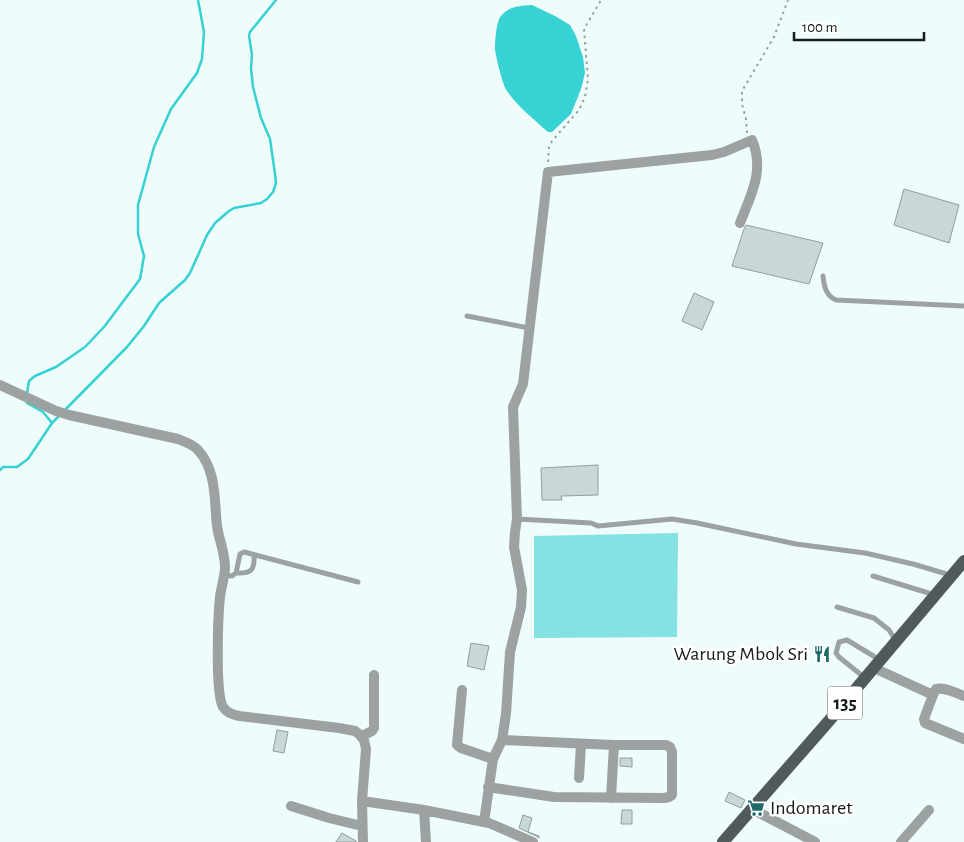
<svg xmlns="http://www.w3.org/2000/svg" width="964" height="842" font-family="'Alegreya Sans',sans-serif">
	<rect width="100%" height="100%" fill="#effcfc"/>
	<path fill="#84e2e2" d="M678,533L677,637L534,638V536Z"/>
	<path fill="#37d2d3" d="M532,5L555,16L570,25L576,36L583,57L585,73L581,89L571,114L552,132H548C534,119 518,107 507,91C503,86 496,57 495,50C495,42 496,22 501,16C509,6 520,6 532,5Z"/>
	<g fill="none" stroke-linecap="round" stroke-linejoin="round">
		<path stroke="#36d1d3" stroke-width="2.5" d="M27,393L29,381L35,376L56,367L85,347L104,327L140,279L144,256L138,234V205L154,147L171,109L197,73L202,59L204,32L198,0
			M27,401V403L43,412L52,423
			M64,411L127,347L144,326L159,303L185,280L190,273L207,235L215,223L229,211L234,208L261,203L267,199L273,192L276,183L275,174L270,139L261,118L253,87L251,68L252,55L249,36L250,32L276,0
			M0,470L3,467H17L28,459L52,423L60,415"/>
	</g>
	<path fill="#cad7d6" stroke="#929e9e" d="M904,189L959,205L949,243L894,225Z
		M746,225L823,243L809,284L732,266L744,229Z
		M694,293L714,302L702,330L682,321Z
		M598,465V495L561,496L562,500H542L541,468Z
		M471,643L489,646L484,670L467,666Z
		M277,730L288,732L284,753L273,751Z
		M620,758H632V767L620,766Z
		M729,792L745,800L741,808L725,801Z
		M622,810H632V824H621Z
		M523,815L532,818L528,832L539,836V838L536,836L519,828Z
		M342,833L356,841V842H336Z"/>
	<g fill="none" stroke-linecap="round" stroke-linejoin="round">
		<path stroke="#98a1a1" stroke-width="2" stroke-dasharray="2.5 4" stroke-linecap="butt" d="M747,133L746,119L742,104V91L774,37L788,0
			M548,162L549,147L552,141L579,110L585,97L588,79L584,29L601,0"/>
		<path stroke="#9ca1a1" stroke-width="5" d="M823,276C824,286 826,296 836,300L964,306
			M467,316L529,328
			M517,519L591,523L598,526L672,519L697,523L796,544L865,553L913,564L950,575
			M236,573C251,574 255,570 254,555
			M225,575L232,576L236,573L240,554L244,552L358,582
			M873,576L935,595
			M837,607L874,618L889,630L896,641
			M865,678L839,657L836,653L839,642L847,640L880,660"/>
		<path stroke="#9ca1a1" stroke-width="10" d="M0,385L56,411L69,415L178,439C185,442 193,444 198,450C217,471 214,500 217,526C219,540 225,553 225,567C225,577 221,587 220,597C218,616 215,693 223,707C227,713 234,715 239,716L339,728L355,731L359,734L364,740L366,749L362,801L363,842
			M874,668L933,695L936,689C946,687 955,693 964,696
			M462,690L457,745L461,748L493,759
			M933,695L924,719L925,723L964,739
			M362,736L372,731L374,728V675
			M579,778L581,744
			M488,787L554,797L664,798L669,797L672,795V752L670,747L666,745H614L502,740
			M611,798L614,745
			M362,801L424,810L426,842
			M291,806L329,818L362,826
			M752,809L815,842
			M424,810L489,823L533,842
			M484,822L493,759L502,740L506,714L510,652L521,607L522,590L514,547L515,532L517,519L513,407L523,384L548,172L712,155L724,152L752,140C765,170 751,195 740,223
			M901,842L929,810"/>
		<path stroke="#505a5a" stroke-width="12" d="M723,842L828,722L964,561"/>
	</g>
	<defs>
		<g id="restaurant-bare" transform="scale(1.35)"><path d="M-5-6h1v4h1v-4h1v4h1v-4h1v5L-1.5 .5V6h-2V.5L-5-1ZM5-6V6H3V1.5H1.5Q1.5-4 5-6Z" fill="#1d6a6b" stroke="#fff" stroke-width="2.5" paint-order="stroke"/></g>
		<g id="supermarket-bare" transform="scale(1.35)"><path d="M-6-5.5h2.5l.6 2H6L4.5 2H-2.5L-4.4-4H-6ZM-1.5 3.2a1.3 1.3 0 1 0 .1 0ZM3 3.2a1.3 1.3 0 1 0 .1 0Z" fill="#1d6a6b" stroke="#fff" stroke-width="2.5" paint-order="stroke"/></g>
	</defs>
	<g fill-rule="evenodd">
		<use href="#restaurant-bare" x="822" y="654"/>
		<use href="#supermarket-bare" x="756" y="808"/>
	</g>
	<g text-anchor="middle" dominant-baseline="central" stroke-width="5" stroke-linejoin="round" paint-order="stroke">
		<rect fill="#fff" stroke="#5c5f5f" stroke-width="1" x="827.5" y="686.5" width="35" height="33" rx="4"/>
		<g font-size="19" font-weight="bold" fill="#161b1b">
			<text x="845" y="703">135</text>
		</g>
		<g font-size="20" fill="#161b1b" stroke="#fff" text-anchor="end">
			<text x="808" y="654">Warung Mbok Sri</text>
			<text x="770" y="808" text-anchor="start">Indomaret</text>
		</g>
	</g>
	<path d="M794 32v8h130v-8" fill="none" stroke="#161b1b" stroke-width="2.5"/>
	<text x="802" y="32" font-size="15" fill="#161b1b" stroke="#ffffff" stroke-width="4" paint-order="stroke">100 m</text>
</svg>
